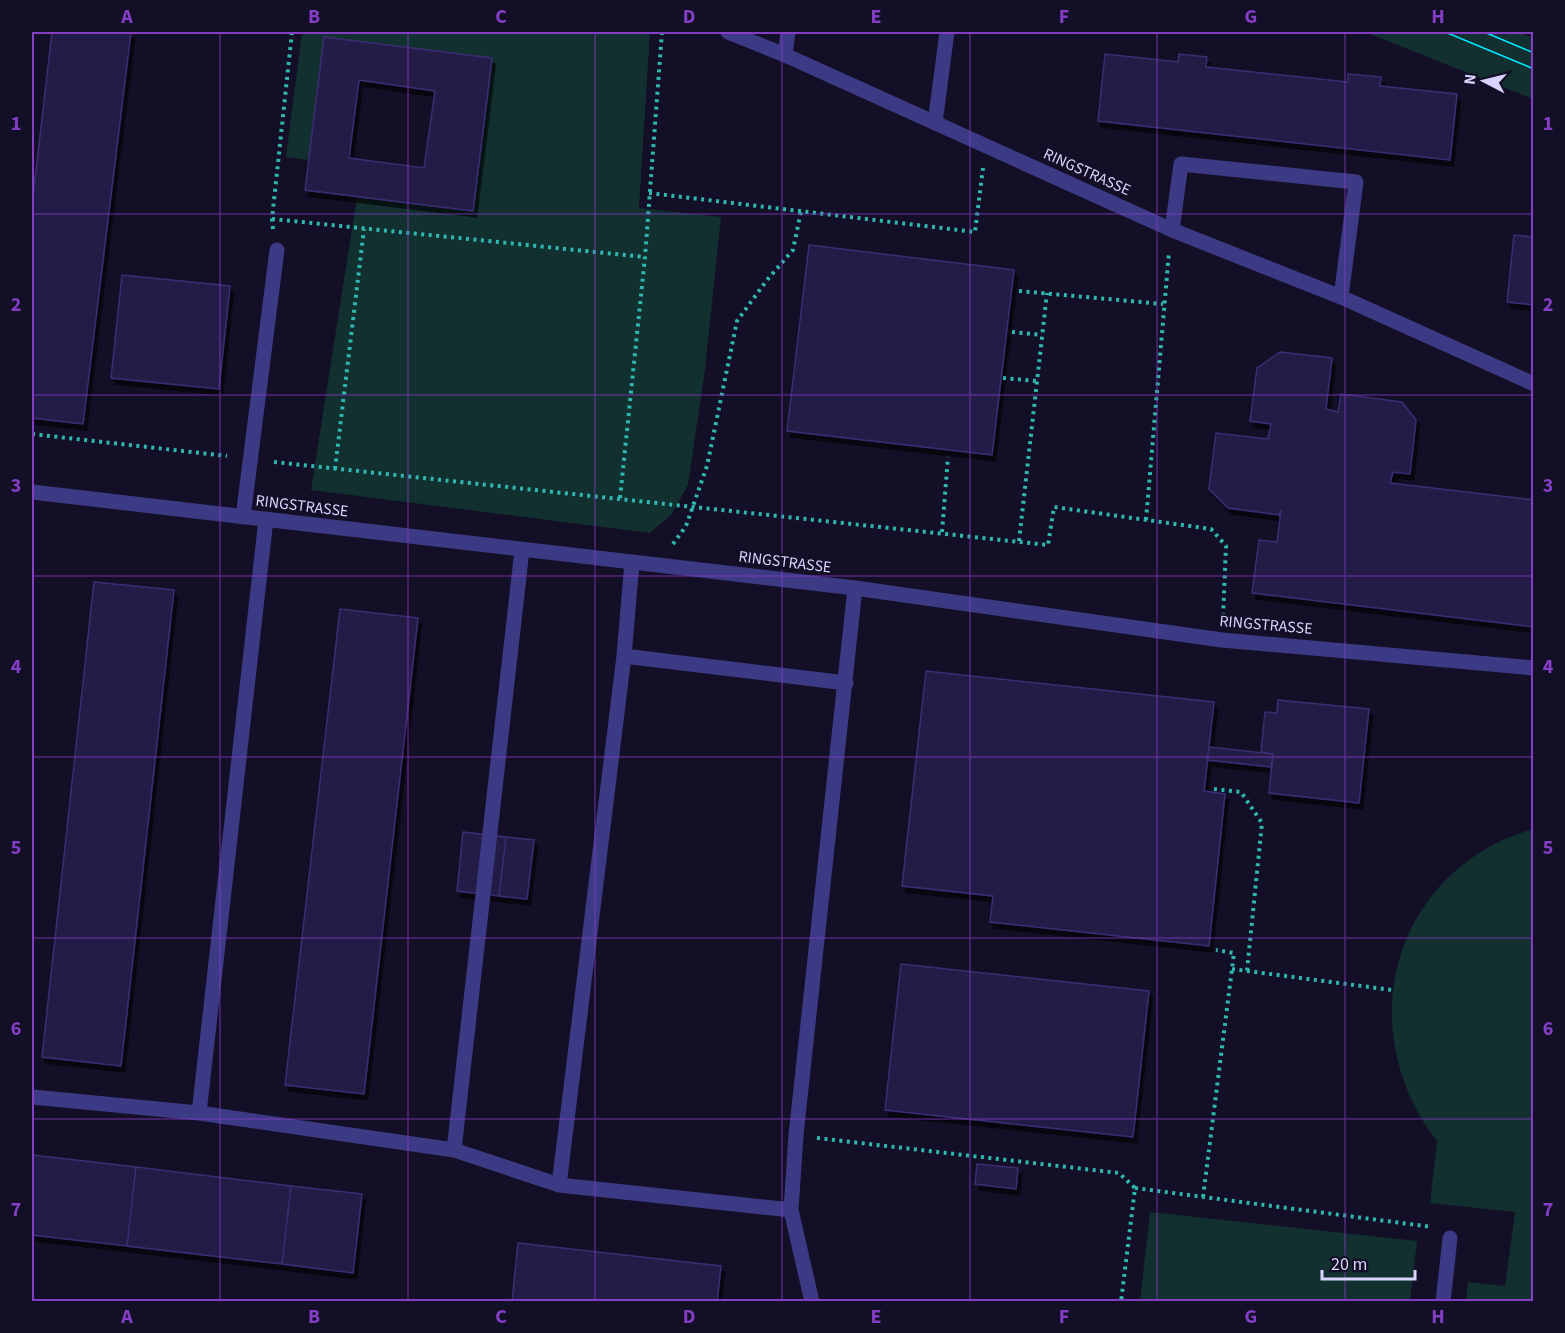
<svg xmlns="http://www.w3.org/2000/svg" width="1565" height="1333" font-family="'Source Sans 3',sans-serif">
	<defs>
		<filter id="shadow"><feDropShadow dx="3.5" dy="6" stdDeviation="0" flood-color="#0009"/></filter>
	</defs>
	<rect width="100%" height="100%" fill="#130f26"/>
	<path fill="#12302f" d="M302,32H650L639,208L721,217L705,369L688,485L671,515L650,533L311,490L357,197L473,211L492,58L324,37L309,160L286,157Z
		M1365,32H1519L1533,38V99Z
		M1533,829V1301H1466L1468,1282L1505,1286L1515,1212L1430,1203L1437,1141C1350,1029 1393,869 1533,829Z
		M1150,1212L1417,1241L1410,1301H1140Z"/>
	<path fill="#241b47" stroke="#3b2d73" stroke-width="1.5" fill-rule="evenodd" filter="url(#shadow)" d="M52,32H131L83,424L32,418V205Z
		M324,37L492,58L473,211L305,190ZM359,80L435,91L424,168L349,158Z
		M1105,54L1178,62L1179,54L1207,57L1206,67L1348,82V74L1381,77L1380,86L1457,94L1450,160L1098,121Z
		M1514,235L1534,237V305L1507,302Z
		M809,245L1014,270L992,455L787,431Z
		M122,275L230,286L219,389L111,378Z
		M1280,352L1332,358L1326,409L1338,412L1341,394L1402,402L1416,420L1410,474L1393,472L1390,483L1534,500V627L1252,593L1259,540L1277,542L1281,510L1279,515L1228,508L1209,489L1216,433L1268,439L1271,424L1250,421L1257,368Z
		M94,582L174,590L121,1066L42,1057Z
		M340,609L418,618L364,1094L285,1085Z
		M926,671L1214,702L1204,791L1225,794L1209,946L990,922L993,896L902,886Z
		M1278,700L1369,709L1359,803L1269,793L1273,754L1261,752L1265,712L1277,713Z
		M1209,747L1273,754L1271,767L1207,760Z
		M463,832L506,837L499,896L457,891Z
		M506,837L534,840L527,899L499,896Z
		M901,964L1149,991L1133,1137L885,1110Z
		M32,1155L136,1167L127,1246L32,1235Z
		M977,1164L1018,1168L1016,1189L975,1184Z
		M136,1167L291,1186L282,1264L127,1246Z
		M291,1186L362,1194L353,1273L282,1264Z
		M518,1243L721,1266L717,1302H512Z"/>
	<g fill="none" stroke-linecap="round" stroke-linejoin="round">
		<path stroke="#2fb8b0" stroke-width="4" stroke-dasharray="3 4.5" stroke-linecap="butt" d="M649,193L975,232L983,168
			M272,219L645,257
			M273,229L272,219L292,32
			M1019,291L1163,304
			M1012,332L1042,335
			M1003,378L1036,381
			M32,434L227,456
			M274,462L1048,545L1054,507L1211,529L1226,546L1223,618
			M335,469L364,229
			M620,498L645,257L662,32
			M1146,520L1169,252
			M942,532L948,457
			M1019,541L1047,293
			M673,544L686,526L707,466L737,321L767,280L793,250L801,211
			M1214,789L1241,792L1262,823L1247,971
			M1232,969L1392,990
			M817,1138L1119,1173L1135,1188L1121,1302
			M1135,1188L1432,1227
			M1203,1197L1234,953L1216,950"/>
		<path stroke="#3d3a85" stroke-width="15" d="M728,32L785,55L1172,230L1341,297L1534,384
			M785,55L788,32
			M935,123L947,32
			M1172,230L1181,164L1356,182L1341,297
			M32,492L855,588L1222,640L1534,668
			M243,517L277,250
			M624,656L846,683
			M32,1097L199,1113L454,1150L559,1185L624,656L632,562
			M199,1113L266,519
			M454,1150L522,550
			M559,1185L791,1210
			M812,1302L791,1210L796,1135L855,588
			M1443,1302L1450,1238"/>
		<path stroke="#00e5ff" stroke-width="1.5" d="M1445,32L1534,69
			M1484,32L1534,53"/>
	</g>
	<path fill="none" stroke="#843dc5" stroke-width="1.5" stroke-opacity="0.55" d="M220,32V1302M408,32V1302M595,32V1302M782,32V1302M970,32V1302M1157,32V1302M1345,32V1302M32,214H1534M32,395H1534M32,576H1534M32,757H1534M32,938H1534M32,1119H1534"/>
	<g text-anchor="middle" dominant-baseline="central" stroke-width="5" stroke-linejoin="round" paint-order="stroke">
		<g font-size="16" fill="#d9d4ff" stroke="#130f26">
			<text transform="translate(1087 172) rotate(24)">RINGSTRASSE</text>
			<text transform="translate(302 506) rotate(7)">RINGSTRASSE</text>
			<text transform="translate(785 562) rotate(7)">RINGSTRASSE</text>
			<text transform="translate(1266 625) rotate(5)">RINGSTRASSE</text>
		</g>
	</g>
	<rect width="1565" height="1333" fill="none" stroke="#130f26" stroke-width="66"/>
	<g transform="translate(1484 81) rotate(277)" stroke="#130f26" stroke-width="4.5" paint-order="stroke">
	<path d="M0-4.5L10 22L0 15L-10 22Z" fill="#d9d4ff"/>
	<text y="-9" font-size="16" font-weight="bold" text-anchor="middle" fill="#d9d4ff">N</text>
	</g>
	<path d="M1322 1270v9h93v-9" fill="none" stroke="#d9d4ff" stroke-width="3"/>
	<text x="1331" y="1270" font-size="18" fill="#d9d4ff" stroke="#130f26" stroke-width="4.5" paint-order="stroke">20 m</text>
	<rect x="33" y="33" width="1499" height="1267" fill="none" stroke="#843dc5" stroke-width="2"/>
	<g font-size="20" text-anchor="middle" font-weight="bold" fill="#843dc5">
		<text x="127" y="23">A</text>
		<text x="314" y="23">B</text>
		<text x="501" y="23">C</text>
		<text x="689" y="23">D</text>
		<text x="876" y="23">E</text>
		<text x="1064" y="23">F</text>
		<text x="1251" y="23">G</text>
		<text x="1438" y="23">H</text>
		<text x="16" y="130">1</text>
		<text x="1548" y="130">1</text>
		<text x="16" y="311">2</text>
		<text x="1548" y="311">2</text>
		<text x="16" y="492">3</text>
		<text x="1548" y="492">3</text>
		<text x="16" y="673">4</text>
		<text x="1548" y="673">4</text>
		<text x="16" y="854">5</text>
		<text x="1548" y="854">5</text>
		<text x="16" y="1035">6</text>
		<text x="1548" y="1035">6</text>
		<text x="16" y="1216">7</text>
		<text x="1548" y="1216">7</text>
		<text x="127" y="1323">A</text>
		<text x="314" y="1323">B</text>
		<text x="501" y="1323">C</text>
		<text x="689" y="1323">D</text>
		<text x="876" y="1323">E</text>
		<text x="1064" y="1323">F</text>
		<text x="1251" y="1323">G</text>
		<text x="1438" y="1323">H</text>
	</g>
</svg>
